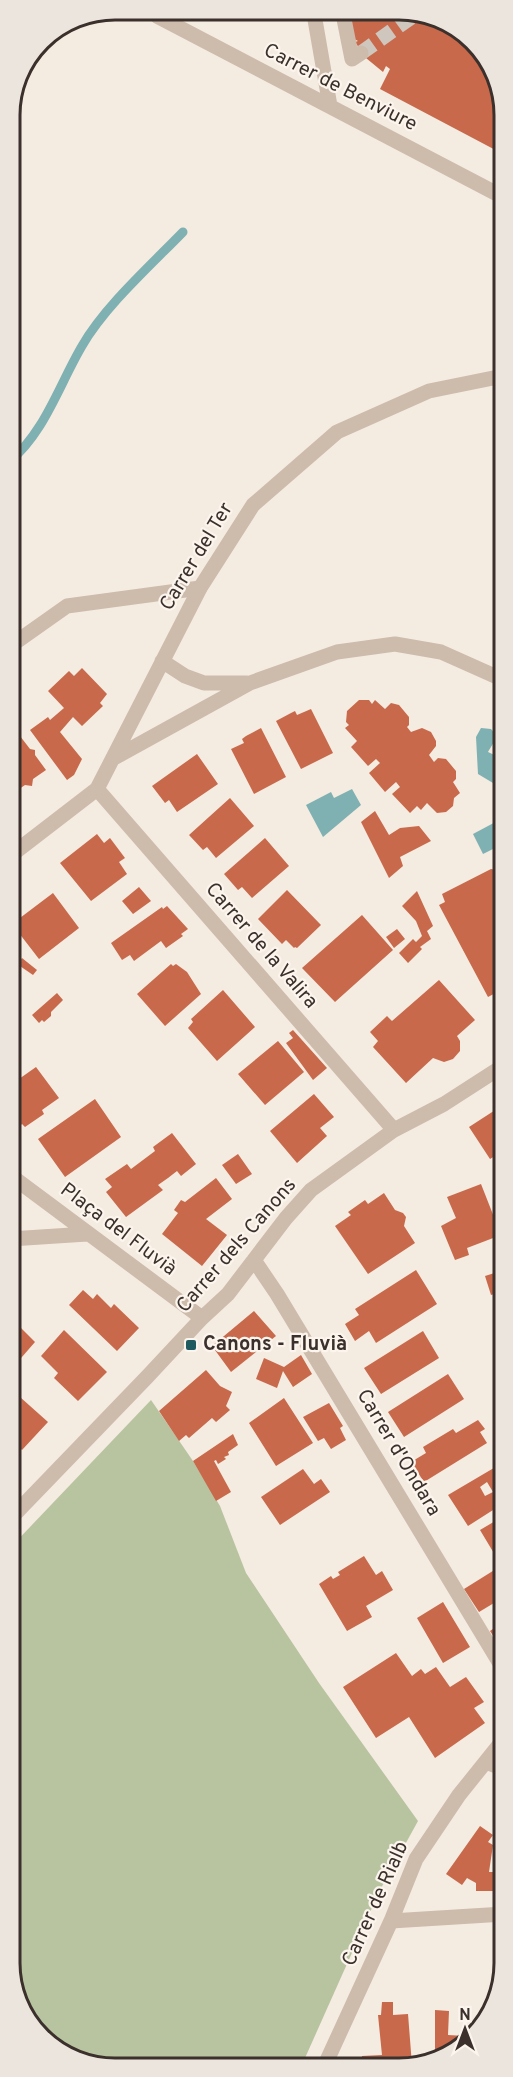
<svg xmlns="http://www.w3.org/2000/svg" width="513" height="2077" font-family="Overpass,sans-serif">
	<rect width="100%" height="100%" fill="#f4ebe1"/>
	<path fill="#b8c4a0" d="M151,1400L193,1461L220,1506L246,1573L319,1683L418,1821L380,1890L301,2067L93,2066L35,2032L10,1977V1548Z"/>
	<path fill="#7fb0b2" d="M481,728L491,729C500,738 492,744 488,752L503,759V789L478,774L476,737Z
		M352,789L361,805L323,837L306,805L331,792L334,798Z
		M503,818V844L483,854L473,834Z"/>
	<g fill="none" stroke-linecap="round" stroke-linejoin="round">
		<path stroke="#7fb0b2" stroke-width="9" d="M9,462C45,432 59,385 82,346C105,306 151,265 183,232"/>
	</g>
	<path fill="#c8694b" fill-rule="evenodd" d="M348,13H426L478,45L503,100V154L380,89L390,69L386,66L383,72L366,58L355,42L358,41L354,39Z
		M82,668L107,694L100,703L103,706L82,726L73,717L60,732L82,759L74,775L67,780L30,730L48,717L50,720L64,708L48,691L69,671L74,676Z
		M359,700H369L372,704L375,700L385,709L391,703L399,705L409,717V725L407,727L411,732L422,728L431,732L436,741V746L429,755L434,762L438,758L446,759L456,771V779L453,782L460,793L454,798L453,806L446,812L437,813L427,803L421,810L417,806L410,813L392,794L400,787L396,782L385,792L369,773L380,763L376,759L368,766L351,747L357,741L345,728L349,725L346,722L347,711Z
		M311,709L333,753L301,769L276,721L291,713L295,711L297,715Z
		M261,728L286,777L254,794L231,749L244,743L242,739L246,736Z
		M20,736L30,749L35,750V755L46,770L33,779L32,786L25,785L12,794L9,791V744Z
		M197,754L218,784L177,812L169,800L165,803L152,786Z
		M230,798L254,826L216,858L207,847L203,850L189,835Z
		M375,811L389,835L400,828L419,826L431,841L400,857L403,866L389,878L361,822Z
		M97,834L104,843L110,838L125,858L119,862L127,874L91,901L60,863Z
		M265,838L289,866L252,898L242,887L238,890L224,874Z
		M491,869L497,870L503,879V989L488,997L439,905L445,902L442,894Z
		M139,887L151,901L133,914L122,901Z
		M287,890L321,925L297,948L295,947L294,948L286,940L282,944L258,919Z
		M417,891L433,926L427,931L431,939L420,947L422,949L408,963L399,953L413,939L416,942L422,936L416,921L402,906Z
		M53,893L79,928L39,959L12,924Z
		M167,906L188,929L181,934L183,936L166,948L161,941L134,961L130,955L122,960L111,943L162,907L163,909Z
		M362,915L393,950L335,1002L302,968Z
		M397,929L405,939L394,948L386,937Z
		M22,958L37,970L33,975L17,964Z
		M171,964L173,966L176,964L187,972L201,994L165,1026L137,994Z
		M439,980L475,1020L457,1036L460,1041V1051L453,1059L444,1062L433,1058L406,1083L373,1047L378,1041L370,1032L387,1016L392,1021Z
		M223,990L255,1027L217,1061L188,1028L193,1022L191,1019Z
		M57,993L63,1000L51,1012V1016L44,1022L42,1020L39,1023L32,1015Z
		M293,1030L327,1068L313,1080L286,1043L293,1038L289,1033Z
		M278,1041L304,1072L265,1105L238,1074Z
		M36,1067L59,1098L42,1110L44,1114L25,1127L22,1124L13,1132L10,1128V1082L15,1078L19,1079Z
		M314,1094L334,1117L320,1128L327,1136L297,1163L270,1131Z
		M95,1099L121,1137L65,1177L38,1139Z
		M503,1105V1151L490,1159L469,1127Z
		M172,1133L196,1164L181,1176L177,1171L168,1178L158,1185L163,1190L126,1217L106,1192L112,1187L105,1179L127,1164L131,1169L155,1151L153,1147Z
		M238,1154L252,1174L236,1184L222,1165Z
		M216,1178L232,1199L206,1219L227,1235L202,1266L162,1234L178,1213L174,1210L181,1200L185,1202Z
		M481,1184L501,1235L467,1248L469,1255L455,1260L441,1226L456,1218L447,1197Z
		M384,1193L395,1210L403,1213L406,1217L404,1226L415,1243L368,1274L335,1226L351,1215L348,1212L365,1200L368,1204Z
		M416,1270L437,1304L376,1343L369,1331L355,1341L345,1324L359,1315L355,1309Z
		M504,1270V1291L491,1295L485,1276Z
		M83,1290L93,1299L97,1294L111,1308L114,1304L139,1328L117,1351L69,1305Z
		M254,1311L276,1336L231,1372L212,1346Z
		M18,1325L35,1342L15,1365L10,1361V1334Z
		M64,1330L107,1372L78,1401L54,1378L58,1373L41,1356Z
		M423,1331L439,1358L381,1394L364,1368Z
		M301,1355L312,1374L293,1387L283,1371L277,1388L256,1379L264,1358L284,1367Z
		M206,1370L220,1386L232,1392L226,1406L230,1410L216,1422L212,1418L189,1438L186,1435L179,1441L159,1411Z
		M448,1374L464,1399L404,1437L388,1412Z
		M11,1389L48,1422L22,1450L10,1439V1390Z
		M284,1398L313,1443L276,1466L249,1423Z
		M329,1403L343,1426L340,1428L346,1440L331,1449L324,1438L318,1441L303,1417Z
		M478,1420L485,1429L480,1432L487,1443L424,1482L411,1462L426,1453L423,1447L453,1429L456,1433Z
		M233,1434L238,1445L228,1452L229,1455L224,1457L226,1459L218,1464L216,1460L214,1461L231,1492L216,1501L193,1461Z
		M504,1462V1503L468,1526L448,1495ZM487,1482L493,1492L485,1496L480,1487Z
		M303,1469L314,1484L321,1479L330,1492L280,1525L261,1497Z
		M502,1517H504V1550L495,1555L480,1530Z
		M364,1556L376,1575L382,1571L393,1590L366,1606L372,1617L347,1631L319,1584L331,1576L333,1579L340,1575L338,1572Z
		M504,1564V1585L494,1591L499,1600L479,1612L464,1589Z
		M443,1602L470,1647L443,1663L417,1618Z
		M500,1624L504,1629V1652L490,1631Z
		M396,1653L412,1676L421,1669L425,1674L436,1667L450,1687L466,1677L484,1702L474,1708L485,1723L435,1758L409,1717L376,1738L343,1687Z
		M480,1826L493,1835L488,1842L493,1845L489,1872H494V1891H476V1883L467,1878L462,1885L446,1874Z
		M382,2002H393V2015L408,2014L412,2065L360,2067L362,2056L382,2055L378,2015H381Z
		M435,2010L449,2011L448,2035L465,2036L464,2027L476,2028V2033L443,2051L435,2050Z"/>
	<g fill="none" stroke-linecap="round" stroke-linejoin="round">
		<path stroke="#cfc6bd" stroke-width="15" stroke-dasharray="15 8" stroke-linecap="butt" d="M361,53L417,13"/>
		<path stroke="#cdbbac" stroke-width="15" d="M9,647L67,606L200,588"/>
		<path stroke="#cdbbac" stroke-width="15" d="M343,14L352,59L361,53"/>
		<path stroke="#cdbbac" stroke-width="15" d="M314,14L330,106
			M157,16L503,197
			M162,661L185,676L204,683H247
			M114,758L250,683L337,652L395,644L441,652L497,677L503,683
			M97,789L394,1130
			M10,856L97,789L200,588L253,505L337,432L429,391L503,376
			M10,1175L202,1318
			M10,1239L87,1234
			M254,1260L277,1294L504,1670
			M10,1519L147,1377L202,1318L228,1294L286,1218L311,1190L394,1130L444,1104L503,1066
			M486,1762L504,1769
			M391,1921L504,1914
			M324,2067L391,1921L416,1859L459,1795L504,1739"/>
	</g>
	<rect fill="#1f5a5e" stroke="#fbf5ee" stroke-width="2" x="185" y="1339" width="12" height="12" rx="3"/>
	<g text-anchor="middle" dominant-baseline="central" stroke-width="4.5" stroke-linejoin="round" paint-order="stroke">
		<g font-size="20" fill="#3b302b" stroke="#fbf5ee">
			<text transform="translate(340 88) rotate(27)">Carrer de Benviure</text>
			<text transform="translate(197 557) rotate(-59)">Carrer del Ter</text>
			<text transform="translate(261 946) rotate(49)">Carrer de la Valira</text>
			<text transform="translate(118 1230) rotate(37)">Plaça del Fluvià</text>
			<text transform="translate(237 1246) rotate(-49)">Carrer dels Canons</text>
			<text transform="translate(398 1453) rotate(59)">Carrer d'Ondara</text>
			<text transform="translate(376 1904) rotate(-66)">Carrer de Rialb</text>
		</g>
		<g font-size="20" font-weight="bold" fill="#3b302b" stroke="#fbf5ee" text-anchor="start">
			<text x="203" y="1345">Canons - Fluvià</text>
		</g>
	</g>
	<path d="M0 0H513V2077H0ZM115 20H399A95 95 0 0 1 494 115V1963A95 95 0 0 1 399 2058H115A95 95 0 0 1 20 1963V115A95 95 0 0 1 115 20Z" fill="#ece5de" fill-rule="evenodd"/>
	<path fill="none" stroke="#3b302b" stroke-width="3" d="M115 20H399A95 95 0 0 1 494 115V1963A95 95 0 0 1 399 2058H115A95 95 0 0 1 20 1963V115A95 95 0 0 1 115 20Z"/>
	<g transform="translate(465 2029)" stroke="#fbf5ee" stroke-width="4.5" paint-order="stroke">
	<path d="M0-4.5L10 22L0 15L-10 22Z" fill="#3b302b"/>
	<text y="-9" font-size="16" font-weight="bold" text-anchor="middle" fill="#3b302b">N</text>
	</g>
</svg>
